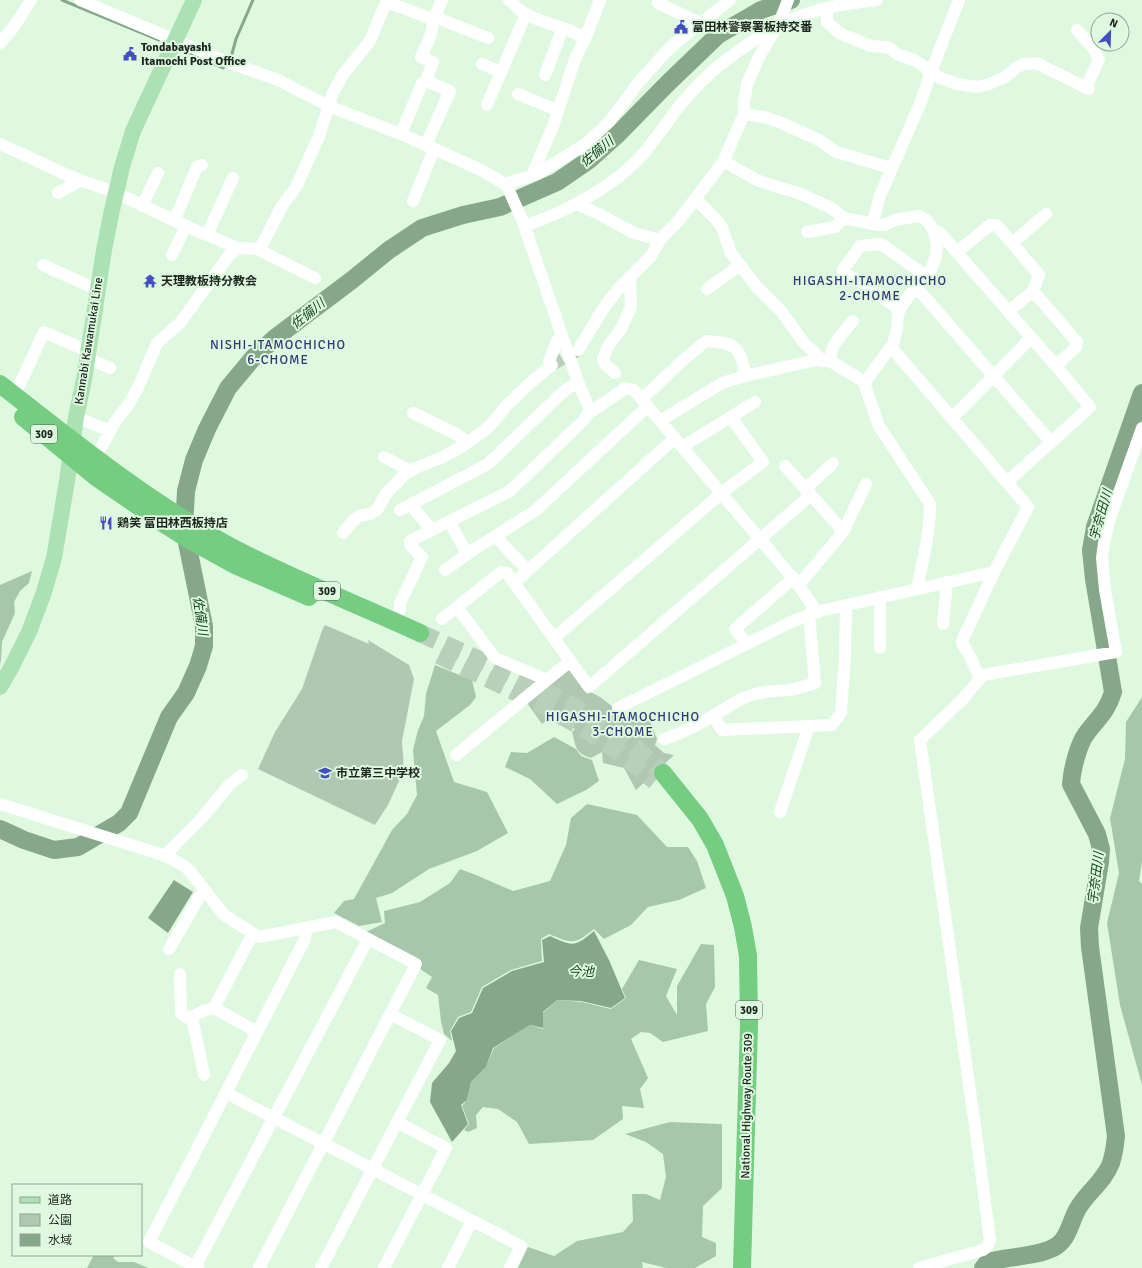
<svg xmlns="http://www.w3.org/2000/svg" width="1142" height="1268" font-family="Signika,'Noto Sans JP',sans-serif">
	<rect width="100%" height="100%" fill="#dff9e1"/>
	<path fill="#afc8b1" d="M325,625L369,644L368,640L409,665L414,679L402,741L404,770L388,805L375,825L258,769L275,732L302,689L323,628Z
		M569,670L587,694L591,692L600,697L630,720L640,718H649L657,739L655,745L664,753L674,755L636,790L624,768L603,763L602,752L591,758C575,753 576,747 572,732L575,729L553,716L542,724L527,703Z"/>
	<path fill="#a6c7a9" d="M32,571L29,583L20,591L14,602L15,613L2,642L1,660L0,664V585Z
		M435,665L472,680L476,697L470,705L436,731L454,782L487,792L508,833L477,851L429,869L392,893L376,898L382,922L359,926L334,913L344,901L354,899L392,830L407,814L417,795L413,750L418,730L424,716L426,694Z
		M1142,697V862L1139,881L1142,884V1085L1120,1005L1107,923L1119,873L1110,818L1125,759L1126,722Z
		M554,737L576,749L581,756L592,760L599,781L586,790L557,804L530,779L505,767L511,752L527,753Z
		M587,804L637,815L667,847H688L697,861L706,888L679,900L648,907L631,925L604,939L594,929C574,945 573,944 549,934L541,939L542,961L511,970L482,987L471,1012L458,1017L450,1031L452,1041L444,1034L441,1021L438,995L426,988L432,977L366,932L385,923L384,911L420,902L450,883L460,869L476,875L513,891L550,881L566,845L571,818Z
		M701,944L714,945L715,987L706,1004L708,1031L663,1042L650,1033L641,1032L631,1039L648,1078L640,1089L644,1108L622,1106L623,1119L593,1140L529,1144L517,1122L498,1109L483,1107L476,1115L477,1128L468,1132L464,1130L469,1124L462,1106L467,1100L471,1082L486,1067L494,1048L530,1025L543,1029V1013L557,1000L582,1002L611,1009L626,998L622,989L639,960L677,969L666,996L677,1015V986Z
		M670,1122L722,1124V1188L703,1206L702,1237L716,1243V1256L695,1268H666L642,1262L643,1268H518L528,1247L554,1256L577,1241L623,1232L633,1221L632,1194H646L660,1200L666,1177L663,1154L646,1142L625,1134Z
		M94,1255H115L113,1258L118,1262H134L148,1268H87Z"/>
	<path fill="#87a78a" d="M174,880L193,892L168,933L148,918Z
		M594,931L609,960L625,998L611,1008L581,1001L557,1000L543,1012V1028L530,1025L493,1048L486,1067L471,1082L467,1100L461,1105L468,1124L452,1142L430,1102L432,1083L449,1063L456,1051L451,1031L459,1018L472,1013L483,988L512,971L544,962L542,940L550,936C572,946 574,948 594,931Z"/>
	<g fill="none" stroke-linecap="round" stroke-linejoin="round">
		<path stroke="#87a78a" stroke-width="3" d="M62,0L159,40
			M177,47L223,68L226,65
			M230,61L236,39L253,0
			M1001,1258L1003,1268"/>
		<path stroke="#87a78a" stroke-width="18" d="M0,829L24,840L54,850L78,847L119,823L129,813L169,717L186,693L198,666L204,646V626L184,528L186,491L194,460L207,429L228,388L253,358L275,338L352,280L389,250L422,228L463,215L500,207L557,182L589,160L618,134L667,84L718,35L761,10L791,0
			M983,1268L988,1262C1007,1257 1038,1256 1053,1248C1068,1241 1070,1223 1077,1210C1086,1193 1104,1182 1111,1163C1114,1154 1115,1146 1116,1136L1090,947L1089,928L1100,862L1101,849L1097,834L1071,784C1072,770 1078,745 1086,734C1098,718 1107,712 1113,692L1094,579L1091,550L1095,527L1142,393"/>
		<path stroke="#b8cfba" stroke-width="12" stroke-dasharray="12 6" stroke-linecap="butt" d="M552,365L577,351"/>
		<path stroke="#b8cfba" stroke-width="18" stroke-dasharray="18 9" stroke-linecap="butt" d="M420,633C483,662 549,689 607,727C628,740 646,757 663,773
			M439,655C490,680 543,703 591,733C614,747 634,764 655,781"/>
		<path stroke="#fff" stroke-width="12" d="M80,0L222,60L278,80L331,107L408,137L483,171L505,184L507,186L523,222L578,382L589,408L591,409
			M509,0C515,5 520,11 526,14C545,25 568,26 585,39
			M387,2L432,19C435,32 426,45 421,57L433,62L426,81L450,91L426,145
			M658,3L700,23
			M827,14V22L839,33L871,46L886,47L891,49L897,54L916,61L940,78L958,84L977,87L986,85L1004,78L1016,68L1024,64L1036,63L1089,89
			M432,19H434L442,0
			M434,19L437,18L488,38
			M1077,30L1093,48L1099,59L1086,88
			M0,43L13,28L31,0
			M482,64L501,72
			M545,75L563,28
			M518,94L557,110
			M487,105L526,14
			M744,114L764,117L779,122L819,140L836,152L891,168
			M401,134L422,83L426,81
			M0,144L76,179L112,191L188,227L238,248L260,249L261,251L315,278
			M723,161L759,181L801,194L827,206L834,210L844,218L878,225H884L895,220L919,216L926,220L932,227L936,240L937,247L936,256L932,267L929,273L920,282L902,305L898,314L897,329L893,344L865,382L866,389L879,426L930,504C930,532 923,561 917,589
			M532,175L553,126L575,59L585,39L600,0
			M505,184L535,175L586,144L610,121L638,83L666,52L679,40L730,0
			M58,193L81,180
			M696,199L721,225L731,253L756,286L781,311L804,343L823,361
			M413,201L434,149
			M576,204L597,213L634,233L660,240
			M142,206L158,173
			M174,221L197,167L202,165
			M873,224L879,198L920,104L931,72L959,0
			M524,226C564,213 615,186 643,154C654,141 664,127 674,113C683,101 693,90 704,79C728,56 774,24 806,14C829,6 854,3 877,0
			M933,231L939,232L1056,366L1090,407L1007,482
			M807,232L835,227L844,218
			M207,235L233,178
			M1012,243L1046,214
			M260,249L282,206L296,187L319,136L333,93L342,76L370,41L387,0
			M957,252L990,225H996L1000,229L1039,275L1033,291L1008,312
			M172,255L186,226
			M43,265L98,290
			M916,287L1051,442
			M707,289L740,265
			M1033,291L1077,342L1076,347L1056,366
			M900,309L894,306L858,280L844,274L843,270L860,246L881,244L926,276
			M891,347L1028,507L994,572L963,639L962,643L964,647L970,656L977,673L981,676
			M578,350L605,306L619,288L651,256L660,240L679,220L723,162L744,114V103L747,84L759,57L779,23L788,0
			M87,358L110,368
			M830,361C830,345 843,333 853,321
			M615,373L605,364L603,359L607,348L621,329L631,307L630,277
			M19,386L44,332L88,351
			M642,399L682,361L706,341C735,343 741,346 745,376
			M413,413L458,435L467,442
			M76,417L110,431
			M952,418L1031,338
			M660,421L722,383L745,376L816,360L830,361L865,382
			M682,447L755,402
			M95,456L102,446L115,422L129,404L140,383L157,343L180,323L230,254L238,248
			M384,457L411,471
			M785,466L843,531
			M805,489L833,463
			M412,504L415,510L432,530
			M400,510L488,464L564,391L578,382
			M449,521L467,554
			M343,533L353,521L359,516L370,514L377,510L386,494L405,474L415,468L443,457L461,447L489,427L507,405L529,384L552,365L549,361L557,341L562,335
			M495,536L528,571
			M445,570L473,550L535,511L648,406
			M514,583L675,438
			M457,607L495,658L547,680
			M400,610V603L422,557L411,546L410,541L510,491L584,420L591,409L594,410L597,408L625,388L634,390L797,583L811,603L813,607L809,615L815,683C806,686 797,689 788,690C776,691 763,691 752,695C740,698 730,706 719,712C702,723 683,733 664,739
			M442,619L501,572L507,573L589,687L811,495
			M943,624L947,582
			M554,638L724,491L763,462L731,417
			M747,644L735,629L789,582L802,581L843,532L866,484
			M880,648V597
			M618,708L793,621L820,611L994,572
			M713,716L722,730L832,725L841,713L845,657L846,605
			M456,755L570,661
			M0,804L160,854L174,860L186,867L193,875L224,915L259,937L336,922L416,964L259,1268
			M780,812L809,726
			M164,856L201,819L230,784L242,775
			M169,949L204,889
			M180,974L181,1013L188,1018L192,1017L203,1011L214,1008L257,1032
			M214,1008L253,933
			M192,1017L204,1075
			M226,1093L521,1246L510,1268
			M195,1267L368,939
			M198,1268L149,1242L305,939L306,928
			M321,1268L440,1040L390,1014
			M384,1268L446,1148L397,1122
			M448,1268L472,1221
			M919,1268L983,1250L987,1247L990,1240L975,1126L920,740L962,700L983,675L1116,652L1105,590L1102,558L1104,543L1110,518L1142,428"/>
		<path stroke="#ace1b3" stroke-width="16" d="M0,687L11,668L29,632L43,595L54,558L67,481L76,417L84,380L104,250L112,210L122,167L133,131L194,0"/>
		<path stroke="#74cd80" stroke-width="18" d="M0,384C74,442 152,505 235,549C295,580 359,605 420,633
			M23,417L96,477L164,524L186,538L237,566L309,597
			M663,773L700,819L715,845L735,896L743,927L748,956L749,1024L742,1268"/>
	</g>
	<defs>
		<g id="civic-bare" transform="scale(1.08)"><path d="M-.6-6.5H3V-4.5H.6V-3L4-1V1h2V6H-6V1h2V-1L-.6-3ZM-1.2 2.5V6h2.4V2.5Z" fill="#434ec2" stroke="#dff9e1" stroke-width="2.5" paint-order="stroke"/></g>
		<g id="temple-bare" transform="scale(1.08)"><path d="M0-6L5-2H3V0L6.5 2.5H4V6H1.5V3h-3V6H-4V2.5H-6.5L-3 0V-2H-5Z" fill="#434ec2" stroke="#dff9e1" stroke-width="2.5" paint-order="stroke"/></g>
		<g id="restaurant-bare" transform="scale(1.08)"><path d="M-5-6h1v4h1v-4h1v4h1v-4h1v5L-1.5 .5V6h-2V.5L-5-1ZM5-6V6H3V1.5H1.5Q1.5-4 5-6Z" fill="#434ec2" stroke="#dff9e1" stroke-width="2.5" paint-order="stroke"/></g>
		<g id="school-bare" transform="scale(1.08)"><path d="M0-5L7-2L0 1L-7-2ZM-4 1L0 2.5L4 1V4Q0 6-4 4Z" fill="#434ec2" stroke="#dff9e1" stroke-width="2.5" paint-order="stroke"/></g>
	</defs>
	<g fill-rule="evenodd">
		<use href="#civic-bare" x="681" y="27"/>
		<use href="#civic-bare" x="130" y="54"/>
		<use href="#temple-bare" x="150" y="281"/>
		<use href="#restaurant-bare" x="106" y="523"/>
		<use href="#school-bare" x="325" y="773"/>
	</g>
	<g text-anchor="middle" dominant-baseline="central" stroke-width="4" stroke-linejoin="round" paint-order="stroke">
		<g fill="#dff9e1" stroke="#566558" stroke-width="1">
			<rect x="31" y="425" width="26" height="18" rx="3"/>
			<rect x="314" y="582" width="26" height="18" rx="3"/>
			<rect x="736" y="1001" width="26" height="18" rx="3"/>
		</g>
		<g font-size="11" font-weight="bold" fill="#1c251d">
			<text x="44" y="434">309</text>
			<text x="327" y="591">309</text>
			<text x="749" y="1010">309</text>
		</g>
		<g font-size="12" font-weight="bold" fill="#1c251d" stroke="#dff9e1" text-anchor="start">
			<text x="692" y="27">富田林警察署板持交番</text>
			<text x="141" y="47">Tondabayashi<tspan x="141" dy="14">Itamochi Post Office</tspan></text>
			<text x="161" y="281">天理教板持分教会</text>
			<text x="117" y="523">鶏笑 富田林西板持店</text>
			<text x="336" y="773">市立第三中学校</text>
		</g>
		<g font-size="12" fill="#1c251d" stroke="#dff9e1">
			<text transform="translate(89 341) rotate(-81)">Kannabi Kawamukai Line</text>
			<text transform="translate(747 1106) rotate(-89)">National Highway Route 309</text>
		</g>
		<g font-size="13" font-style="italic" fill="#16471f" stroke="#dff9e1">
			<text transform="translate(597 152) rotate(-40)">佐備川</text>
			<text transform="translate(308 314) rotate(-39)">佐備川</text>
			<text transform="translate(1101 515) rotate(-74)">宇奈田川</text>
			<text transform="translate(200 616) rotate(82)">佐備川</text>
			<text transform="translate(1096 878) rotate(-83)">宇奈田川</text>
			<text x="581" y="972">今池</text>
		</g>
		<g font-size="13" letter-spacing="1" fill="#303974" stroke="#dff9e1">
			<text x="870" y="281">HIGASHI-ITAMOCHICHO<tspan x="870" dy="15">2-CHOME</tspan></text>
			<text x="278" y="345">NISHI-ITAMOCHICHO<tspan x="278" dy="15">6-CHOME</tspan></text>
			<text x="623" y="717">HIGASHI-ITAMOCHICHO<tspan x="623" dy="15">3-CHOME</tspan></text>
		</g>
	</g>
	<rect x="12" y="1184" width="130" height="72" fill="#dff9e1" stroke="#91a493"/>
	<rect x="20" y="1197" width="20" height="6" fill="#ace1b3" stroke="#91a493"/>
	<text x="48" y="1204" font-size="12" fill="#1c251d">道路</text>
	<rect x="20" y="1214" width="20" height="12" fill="#afc8b1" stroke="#91a493"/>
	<text x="48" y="1224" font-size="12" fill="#1c251d">公園</text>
	<rect x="20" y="1234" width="20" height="12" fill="#87a78a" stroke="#91a493"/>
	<text x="48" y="1244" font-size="12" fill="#1c251d">水域</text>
	<g transform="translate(1110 32) rotate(23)"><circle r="19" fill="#dff9e1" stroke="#91a493"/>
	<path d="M0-3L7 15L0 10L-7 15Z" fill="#434ec2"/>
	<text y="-6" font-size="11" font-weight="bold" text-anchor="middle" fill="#1c251d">N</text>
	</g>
</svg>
